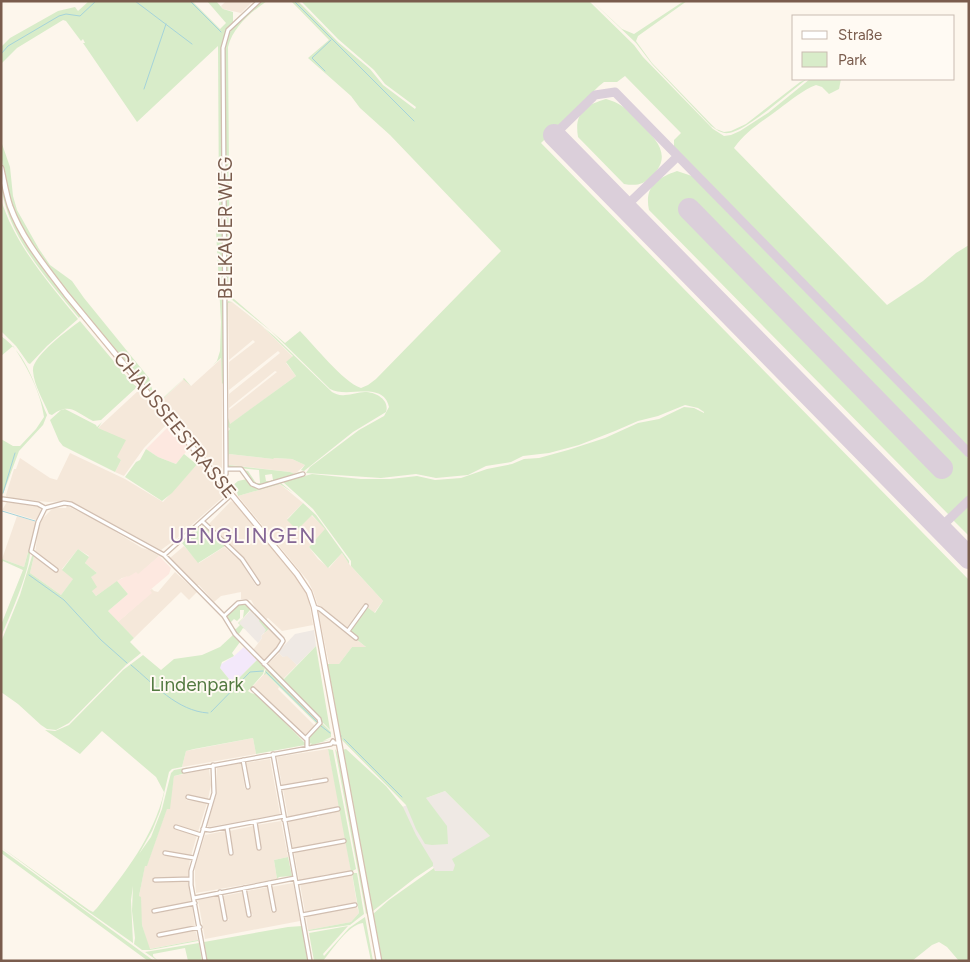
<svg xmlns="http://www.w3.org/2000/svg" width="970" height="962" font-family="Figtree,sans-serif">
	<rect width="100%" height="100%" fill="#fdf6ec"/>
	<path fill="#f5e8da" d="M226,1H253L241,13L223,9L221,6Z
		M228,302H232L262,326L293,357L286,363L296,376L229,425V410L277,372L275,371L229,408V394L280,353L278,351L229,390V362L255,342L253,340L229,360Z
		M222,358V471L220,473L160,402L184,379L191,386Z
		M139,390L168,423L144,448L124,476L115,472L121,460L117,458L98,428Z
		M70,453L125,479L163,502L200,461L225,491V493L223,497L176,539L161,550L70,501L48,502L7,498L6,495L14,469H16L20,458L50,478L57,480Z
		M229,454L273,459V458L292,459L305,465L295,474L290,472L229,465Z
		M280,484L303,503L287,519L311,515L326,529L309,547L318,559L329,568L342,553L349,564L383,601L374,613L365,605L348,629L318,606L313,591L308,581L238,496Z
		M231,501L234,503L305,589L308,596L313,625L282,631L268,618L266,619L265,617L261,618L255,611V607L251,600L241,599V592L221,596L214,602L199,585H197L170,558L184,546L199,563L224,547L241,561L256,586L261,584L244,560L209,524Z
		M7,502L38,506L41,510L36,520L2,510Z
		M67,506L93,518L142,548L149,550L159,556L138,575L122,578L96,596L92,591L90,577L97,573L85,563L89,556L78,549L62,569L74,578L61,595L30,573L34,556L55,568L35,553L38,531L42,519L53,508H66Z
		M17,516L36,522L24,567L2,559Z
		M175,572L197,592L189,600L181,592L134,638L118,622L151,593L150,590L152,589L154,591L158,592Z
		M318,610L366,647H352L339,664H329Z
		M269,629L279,638L281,643L265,662L253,650L262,638L261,636Z
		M279,653L283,657L287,655L297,665L283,679L268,664Z
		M265,673L279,687L278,689L315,726L306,735H302L253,686Z
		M253,738L256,754L182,767L186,751Z
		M328,749L340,808L323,811L318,810L314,812L288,817L283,789L309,784L314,785V783L324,779L313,781L312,778L309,781L282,786L277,757Z
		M270,759L280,814L209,827L207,826L216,795L217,768L241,763L245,789L251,788L248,784L245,763Z
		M209,769L211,785L208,799L190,797L187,794L186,800L207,803L198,832L179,827L175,824L174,829L197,835L191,856L164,851V856L168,855L190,859L188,877L156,879L153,877V883L157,881H188L191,902L156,909L152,908L153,914L192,906L195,926L160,933L157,932V938L195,929L198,940L149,949L142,925L139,896L145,865H147L167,808L169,809L174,776Z
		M340,810L346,840L326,843L322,842L320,844L293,849L288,821L315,815L318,817L323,813Z
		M281,821L288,857L274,860L277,879L196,893L195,880V867L205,835L225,831L229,850L228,855L234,854L229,831L253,826L257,845V850L262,849L260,845L257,825Z
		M346,842L351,872L333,875L328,874L299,881L294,852L321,847L323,848L327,845Z
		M352,874L357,904L339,907L336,905L332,908L305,912L300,884L327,879L330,880L334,877Z
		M293,883L300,921L205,939L198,900L219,896L223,917V921L229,920L226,916L223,896L243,892L248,913L247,917L253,915L250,912L247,891L268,887L271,912L277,911L275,908L271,887Z
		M357,906L359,913L351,922L308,930L306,916L307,915L337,911L342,908Z"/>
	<path fill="#fde8e0" d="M170,425L189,448L176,464L158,457L146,449Z
		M159,556L171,568L169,574L150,590L152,593L118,622L108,611L128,594L117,581L127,576L128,577L136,572L138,574Z"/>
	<path fill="#efe9e4" d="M251,610L260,620L267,630L261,636L262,638L258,643L239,623Z
		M314,630L316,646L297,665L287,656L283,657L278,652L295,634Z
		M445,791L503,849L443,884L415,836L402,807Z"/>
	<path fill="#f3e8fa" d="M244,647L257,660L233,684L220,668V665L234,656Z"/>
	<path fill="#d8ecc9" d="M89,1H192L220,29L226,23L207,1H216L223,9L233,12V22C218,37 224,58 223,78C222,84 222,89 221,94L223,97L222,168L223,171L222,245L224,247V382L222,384L221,358L212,366L217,361L220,351L221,322L216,230L219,211L218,46L137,122L83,43H85L83,39L81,41L66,21L63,20L17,48L1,64V47L10,38L58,11L75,7L78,11Z
		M262,1H267C251,12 233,27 228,47L230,294L234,299L285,343L300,331C314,345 343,382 361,388L368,385L376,379L501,251L390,135L360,108L351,96L308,58L329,40L291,1H298L338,42L370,69L383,85L415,109L416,107L385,84L374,70L338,39L301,1H589L634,45L643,57L713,129L724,136L731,135L740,131L768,113L810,79H841L839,89L829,94L822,87L816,85C803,90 791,100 779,109C763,121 746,131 734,148L887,305L923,281L956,253L969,245V448L674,148V140L681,133L625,76L617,82H604L599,86L541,143L969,580V961H959L947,947L939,942L932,945L912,961H380L373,914L389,900L434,868L435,871H453L455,865L452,859L490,836L445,791L426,798L447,826L448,844L432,845L425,844L416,829L406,805L340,738L326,664H339L352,647H366L356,639L357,637L349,631L367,607L375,613L383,601L351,566V561L313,509L283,482L312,474L361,479H390L417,476L435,480L461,478L487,469L512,464L524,459L539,458L568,450L605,438L638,423L659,419L684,407L694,408L704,413V412L698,408L685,405L658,416L638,421L615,431L579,445L549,453L523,456L511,462L486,466L468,475L436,478L416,474L381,478L306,473L310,467L359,430L384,416L389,407C383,380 347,399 330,389L271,331L226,295L225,44C230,24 247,14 262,1Z
		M592,1L622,29L634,34L684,1H687L638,36L636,41L652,63L709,122L716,129L724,132L731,131L746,124L800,82L807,79C790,91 747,131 729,133C722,134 717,130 711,126L652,64L636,43Z
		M606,99C624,104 628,111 641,124C656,139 673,156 652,176C643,185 636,186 624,184L578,137C574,113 585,105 606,99Z
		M1,141L10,167L13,196L17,210L39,249L50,265L72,281L84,298L149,378L152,389L159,399L161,400L184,378L191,386L183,379L160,402C132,368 103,335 74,300C52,274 28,244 15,212C6,189 1,165 1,141Z
		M677,171L692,176L969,459V497L949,515L649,210C644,187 657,178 677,171Z
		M1,177L19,229L81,315L79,318C48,280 1,229 1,177Z
		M1,199C14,244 49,283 78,319L47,346L30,364L28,363L16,346L1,331Z
		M228,301L232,302L274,336L332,392C336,394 340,396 345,395C352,395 358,392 365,392C376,392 390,400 386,412L353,432L304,471L301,470L305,465L292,459L274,458L273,459L229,454L228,463V431L230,429L228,427V418L230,424L296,376L286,362L293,356L262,326L232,302L228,303V360L227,303Z
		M80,321L132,383L137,387L101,420L93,421C75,412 70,402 52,415L49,414C44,401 34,386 33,371C31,357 69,329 80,321Z
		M1,336C28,355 35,387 47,415L43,425L19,451L3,494L1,493V439L13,446H20L36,429L44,417C41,393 27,366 13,346L1,356Z
		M65,409L96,425L97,427L102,422L98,428L126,440L117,457L121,460L115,472L63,446L59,441L50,420L61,410Z
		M146,449L158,457L176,464L184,454L195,463L200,461L172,493L162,501L125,477L136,462L140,460Z
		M228,465L290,472L295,474L299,472L300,473L271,483V480H273L272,474L265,475L266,481H270V483C250,488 255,482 243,470L248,471L256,483H260L259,470L228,467Z
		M247,479L251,486L256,488L281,483L293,493L280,484L238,496L236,488V493L231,487L238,481Z
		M303,503L316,515L349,561V564L342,553L328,568L309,547L325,529L312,515L297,530L287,520Z
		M969,503V536L952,519Z
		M202,525L225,546L198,563L182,543L198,528L202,527Z
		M30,545C33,565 10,615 1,637V625L23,570L3,561L1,565L2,559L24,567Z
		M78,549L89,557L85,563L97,573L91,577L97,587L92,591L96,596L117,581L128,594L108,611L134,638L130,642L141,653L126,665L69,723L56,730L47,729L41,725L18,704L1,692V642L20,595L32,556L34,555L39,559L34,556L30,573L61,595L73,579L62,570Z
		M238,603H244L269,629L264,633L266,630L259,621L260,619L250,610L239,623L245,629L243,628L239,634L235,633L232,628L236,629L240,625L238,623L243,618L244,610H240V618L237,621L234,619L230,623L226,617Z
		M233,635L240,642L232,653L234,656L222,662L220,668L233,684L257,660L265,668L263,674L248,691L251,693L258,695L305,743V745L256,754L253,738L194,749L186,751L182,767L172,769L169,772L160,811L152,831L139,854L151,837L162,809L171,773L174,770L190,767L182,769L183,772L186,773L174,776L170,809H167L147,866H145L139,896L141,897L142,925L150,949L198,940V941L150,950H142L134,944L135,938L132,911L133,886L131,900L133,943L79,905L1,847L89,910L93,912L97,908C125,873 154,836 164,792L156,777L102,731L80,754L45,730L55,731L69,725L123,670L143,655L161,670L174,659L202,655L220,647Z
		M316,646L330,730L269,668L271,667L284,679Z
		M266,668L318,719L317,724L266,674L264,675Z
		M322,723L331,732V737L323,741L332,739L312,745H310L312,743L309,744L308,737Z
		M328,749L333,750L356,869L351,872Z
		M335,749L337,752L347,799L368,912L366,914Z
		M346,749L386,786L403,807L416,835L433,863V866L415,878L373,911H372L342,750Z
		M1,849L154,961H148L1,853Z
		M288,857L292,876L279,877L277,879L274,860Z
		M352,873H357L364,914L350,925L309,931L308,930L351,922L359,913Z
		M365,917L373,961H371L363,923C349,924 332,950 323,961H314L309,933L348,926L323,954L324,956L349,928Z
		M302,926L308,961H207L204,942L288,927Z
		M199,943L202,961H188L185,948L153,954V956L158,961L145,952Z"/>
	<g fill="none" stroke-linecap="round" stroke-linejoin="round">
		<path stroke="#a5d3da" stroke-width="1" d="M135,1L192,44
			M190,1L221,32
			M294,1L414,121
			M1,54L8,46L59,16L66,14L80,16L96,1
			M325,71L312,58L331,40
			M144,89L166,24
			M3,493L15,453
			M2,511L35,521
			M29,575L64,600L101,640L127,663
			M131,665C154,684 177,711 208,713
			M266,672L317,722
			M211,712L250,672L263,671
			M321,726L330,733
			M339,732L341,736
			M344,739L402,797"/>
		<path stroke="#dbcfda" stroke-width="9" d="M554,135L595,95L615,92L969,453
			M625,207L678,156
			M940,528L969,500"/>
		<path stroke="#dbcfda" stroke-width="22" d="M554,135L969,558
			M689,209L942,468"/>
		<g stroke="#d1beb0" stroke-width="5.5">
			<path id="street" d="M226,469H241L252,484L259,487L303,474
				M221,481L226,474V464L223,48L228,30L259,1
				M3,499L38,504L45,508
				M45,508L64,503L71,504L164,555L224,616L235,634L319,719L320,723L307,737V748
				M45,508L38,522L31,551L56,570
				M202,521L242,559L258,583
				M164,555L232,494
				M314,607L320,609L356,638
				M224,616L238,603L246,602L282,639L283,641L278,649L264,664
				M348,631L366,606
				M253,689L306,739
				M273,754L310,961
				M243,760L248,787
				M184,771L331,744L333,741L334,743H338
				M279,788L326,780
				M188,797L211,802
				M284,820L338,809
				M255,822L259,848
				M176,827L201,835
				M227,827L231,853
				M203,829L210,830L284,816
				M290,851L344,841
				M165,853L194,858
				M155,880L191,879
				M269,883L274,910
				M296,883L351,873
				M244,888L249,915
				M220,892L225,919
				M194,898L295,878
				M154,911L195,903
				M302,915L355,905
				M159,935L200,927
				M205,961L191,885V871L214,793L213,765"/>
		</g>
		<g stroke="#d6c0b0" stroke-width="7">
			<path id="secondary" d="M1,168C4,181 6,194 10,206C22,239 45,266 66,294L297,574L309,592L314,607L379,961"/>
		</g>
		<use href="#street" stroke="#fff" stroke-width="3"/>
		<use href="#secondary" stroke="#fff" stroke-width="4.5"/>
	</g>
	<g text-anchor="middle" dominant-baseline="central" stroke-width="4" stroke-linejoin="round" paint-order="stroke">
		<g font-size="19" fill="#7a5c4d" stroke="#fffaf3">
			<text transform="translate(225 228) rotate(-90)">BELKAUER WEG</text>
			<text transform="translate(175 425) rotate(51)">CHAUSSEESTRASSE</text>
		</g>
		<g font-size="19" fill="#537a41" stroke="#fffaf3">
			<text x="197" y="684">Lindenpark</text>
		</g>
		<g font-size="21" letter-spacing="1" fill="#846695" stroke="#fffaf3">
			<text x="243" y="535">UENGLINGEN</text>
		</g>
	</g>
	<rect width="970" height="962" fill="none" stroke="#7a5c4d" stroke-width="5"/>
	<rect x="792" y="15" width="162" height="65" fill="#fffaf3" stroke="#cabbb1"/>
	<rect x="802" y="31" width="25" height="8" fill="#ffffff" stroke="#cabbb1"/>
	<text x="838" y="40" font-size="15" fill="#7a5c4d">Straße</text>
	<rect x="802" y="52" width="25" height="15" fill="#d8ecc9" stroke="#cabbb1"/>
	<text x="838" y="65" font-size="15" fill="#7a5c4d">Park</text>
</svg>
